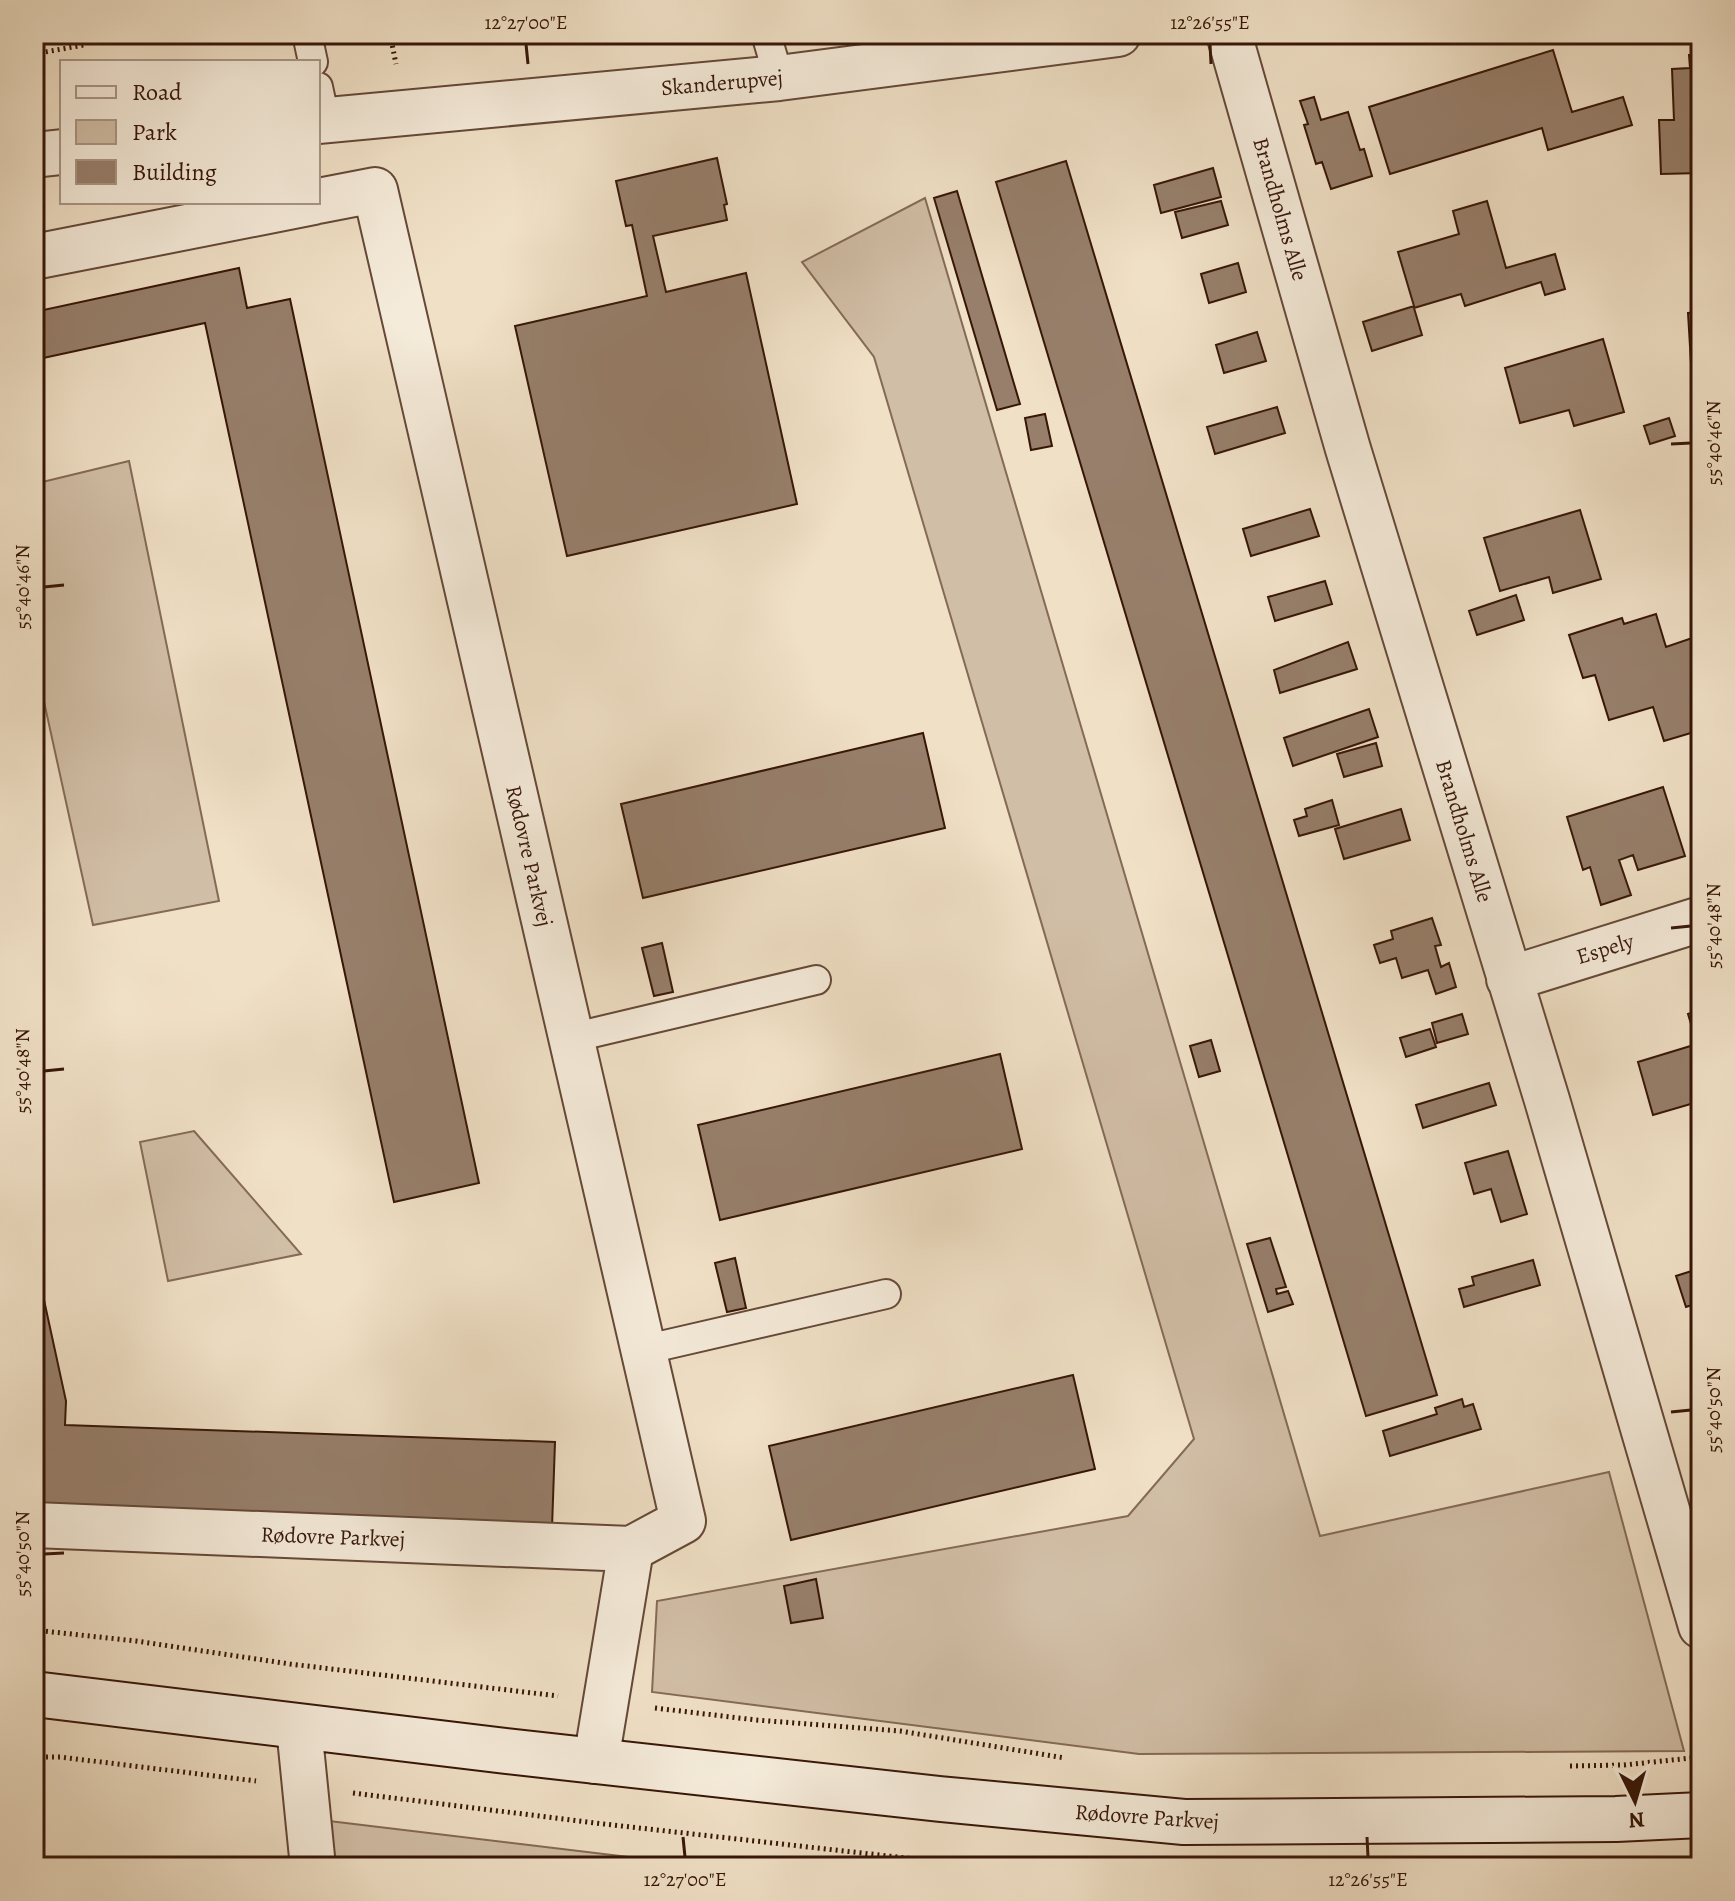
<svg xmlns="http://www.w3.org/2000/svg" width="1735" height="1901" font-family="Alegreya,serif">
	<rect width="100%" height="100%" fill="#f0e0c6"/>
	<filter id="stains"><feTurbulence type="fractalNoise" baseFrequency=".0025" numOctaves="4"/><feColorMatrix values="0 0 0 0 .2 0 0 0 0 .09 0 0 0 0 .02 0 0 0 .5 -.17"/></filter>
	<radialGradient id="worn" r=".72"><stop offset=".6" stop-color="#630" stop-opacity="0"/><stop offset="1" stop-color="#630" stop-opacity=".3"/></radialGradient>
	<path fill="#d1bea6" stroke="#846a57" stroke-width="2" d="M925,198L1320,1536L1609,1472L1684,1751L1139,1754L652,1692L657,1601L1128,1516L1194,1439L874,357L802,262Z
		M129,461L219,901L93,925L34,656V484Z
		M194,1131L301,1254L168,1281L140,1142Z
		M329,1821L712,1867H333Z"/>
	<path fill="#977f6b" stroke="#371608" stroke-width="2" d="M1313,34H1348L1316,43Z
		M1553,50L1572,112L1623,97L1632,125L1548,150L1542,128L1390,174L1369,107Z
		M1689,55H1701V173L1661,174L1659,120H1674L1672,69L1690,68Z
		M1314,97L1321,120L1348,112L1360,150L1364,149L1372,176L1331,189L1322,162L1316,164L1304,125L1308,124L1300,101Z
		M717,158L727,204L724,205L727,220L653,236L666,292L746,273L797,504L567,556L515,326L647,296L632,225L626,226L616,181Z
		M1066,161L1437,1395L1366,1416L996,182Z
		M1213,168L1221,197L1161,213L1154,185Z
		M957,191L1020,404L997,410L934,198Z
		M1221,201L1228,225L1182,238L1175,212Z
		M1487,201L1506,268L1555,254L1565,289L1545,295L1541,282L1465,306L1461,294L1414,308L1422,335L1372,351L1363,322L1414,306L1398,252L1459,234L1453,211Z
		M1238,263L1246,292L1209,303L1201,274Z
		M239,268L247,308L290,299L479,1183L394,1202L205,323L34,360V312Z
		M1701,312V363H1691L1688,313Z
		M1257,332L1266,361L1224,373L1216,345Z
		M1603,339L1624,412L1574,426L1569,410L1520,423L1505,368Z
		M1277,407L1285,433L1215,454L1207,427Z
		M1045,414L1052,446L1031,450L1025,418Z
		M1669,418L1675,436L1650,444L1644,426Z
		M1310,509L1319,536L1251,556L1243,529Z
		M1580,510L1601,579L1553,593L1549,577L1500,591L1484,538Z
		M1325,581L1332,604L1275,621L1268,597Z
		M1516,595L1524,620L1477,635L1469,611Z
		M1656,614L1666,647L1695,637L1701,656V730L1664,741L1653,707L1609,720L1595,675L1583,678L1569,635L1622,618L1624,624Z
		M1348,642L1357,669L1280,693L1274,670Z
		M1369,709L1378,737L1293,766L1284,738Z
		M923,733L945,828L643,898L621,804Z
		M1376,743L1382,766L1344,777L1337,754Z
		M1663,787L1685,856L1638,870L1633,855L1619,860L1631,895L1601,905L1590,867L1583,870L1567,817Z
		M1332,800L1339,825L1299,836L1294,820L1307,816L1305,809Z
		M1401,809L1410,840L1344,859L1335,829Z
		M1432,918L1441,945L1435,946L1441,967L1449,963L1456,987L1436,994L1428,970L1402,978L1396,958L1380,963L1374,945L1393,939L1391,931Z
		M662,943L673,992L654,996L642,948Z
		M1701,1010V1101L1653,1115L1638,1062L1697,1044L1688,1014Z
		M1462,1014L1468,1034L1437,1043L1432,1023Z
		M1430,1029L1436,1047L1406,1057L1400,1038Z
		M1211,1040L1220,1071L1199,1077L1190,1046Z
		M1000,1054L1022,1149L720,1220L698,1125Z
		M1489,1083L1496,1105L1423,1128L1416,1105Z
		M1508,1151L1527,1214L1501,1222L1491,1189L1474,1194L1465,1163Z
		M1270,1238L1286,1287L1276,1289L1277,1294L1288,1291L1293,1304L1268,1312L1247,1244Z
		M34,1254L66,1401L65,1425L555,1442L552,1528L34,1510Z
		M735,1258L746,1308L727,1312L715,1263Z
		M1533,1260L1540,1285L1464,1307L1459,1289L1474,1285L1472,1277Z
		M1701,1268V1331H1700L1692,1305L1686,1307L1676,1276Z
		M1073,1375L1095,1469L791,1540L769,1446Z
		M1462,1399L1464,1407L1473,1404L1481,1429L1390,1456L1383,1431L1437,1414L1435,1408Z
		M816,1579L823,1618L791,1623L784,1586Z"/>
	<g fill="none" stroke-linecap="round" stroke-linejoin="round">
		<g stroke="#654838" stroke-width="32">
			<path id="lane" d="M307,34L313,62
				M766,34L779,78
				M318,87L325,120
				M571,1038L816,980
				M643,1350L886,1294"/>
		</g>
		<g stroke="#654838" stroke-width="48">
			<path id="street" d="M1229,34L1348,449L1547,1100L1701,1626
				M318,121L779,78L1118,34
				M34,155L62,152
				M318,201L375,190L683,1521L631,1549L596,1761
				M34,257L314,202
				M1509,979L1701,919
				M34,1525L631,1549
				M299,1727L313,1867"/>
		</g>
		<g stroke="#371608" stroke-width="48">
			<path id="secondary" d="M34,1694L506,1751L940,1799L1184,1822L1616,1819L1701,1815"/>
		</g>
		<path stroke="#371608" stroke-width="5" stroke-dasharray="2 4" stroke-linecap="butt" d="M390,34L396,64
			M34,54L84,45L101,34
			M34,1630L136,1641L290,1664L558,1696
			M655,1708L756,1720L900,1731L1065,1758
			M34,1757H60L256,1781
			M1570,1766L1624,1765L1701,1757
			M353,1793L604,1824L986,1867"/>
		<use href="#lane" stroke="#f5ebda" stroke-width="28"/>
		<use href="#street" stroke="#f5ebda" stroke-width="44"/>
		<use href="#secondary" stroke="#f5ebda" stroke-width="44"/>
	</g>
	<path fill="none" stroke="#371608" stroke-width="3" d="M526,44L528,64M1210,44L1211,64M1671,444L1691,443M44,587L64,585M1671,928L1691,926M44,1071L64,1069M1671,1412L1691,1410M44,1554L64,1553M683,1837L685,1857M1367,1837L1368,1857"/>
	<g text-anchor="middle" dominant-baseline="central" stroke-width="6" stroke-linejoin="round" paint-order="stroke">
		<g font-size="22" fill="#371608" stroke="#f5ebda">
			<text transform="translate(722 83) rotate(-5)">Skanderupvej</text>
			<text transform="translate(1280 209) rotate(74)">Brandholms Alle</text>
			<text transform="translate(1464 831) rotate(73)">Brandholms Alle</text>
			<text transform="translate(529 856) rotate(77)">Rødovre Parkvej</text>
			<text transform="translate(1605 949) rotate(-17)">Espely</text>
			<text transform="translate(333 1537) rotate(2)">Rødovre Parkvej</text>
			<text transform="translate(1147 1817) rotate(4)">Rødovre Parkvej</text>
		</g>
	</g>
	<rect width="1735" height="1901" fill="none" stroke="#f0e0c6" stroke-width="88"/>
	<rect x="60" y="60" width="260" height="144" fill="#f5ebda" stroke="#a99686" stroke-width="2"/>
	<rect x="76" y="86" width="40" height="12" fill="#f5ebda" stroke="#a99686" stroke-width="2"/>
	<text x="132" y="100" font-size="24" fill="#371608">Road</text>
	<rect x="76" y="120" width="40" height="24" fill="#d1bea6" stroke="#a99686" stroke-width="2"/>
	<text x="132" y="140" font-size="24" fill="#371608">Park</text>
	<rect x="76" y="160" width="40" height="24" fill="#977f6b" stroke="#a99686" stroke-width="2"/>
	<text x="132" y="180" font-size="24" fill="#371608">Building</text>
	<g transform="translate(1635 1801) rotate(175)" stroke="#f5ebda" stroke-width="6" paint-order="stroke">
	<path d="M0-6L14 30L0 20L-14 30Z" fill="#371608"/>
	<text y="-12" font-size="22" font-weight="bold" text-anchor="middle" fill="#371608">N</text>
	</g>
	<rect x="44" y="44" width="1647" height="1813" fill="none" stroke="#371608" stroke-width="3"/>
	<g font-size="20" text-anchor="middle" fill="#371608">
		<text x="526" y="29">12°27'00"E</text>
		<text x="1210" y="29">12°26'55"E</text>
		<text transform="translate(1713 443) rotate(-90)" y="7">55°40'46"N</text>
		<text transform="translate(22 587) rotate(-90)" y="7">55°40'46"N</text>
		<text transform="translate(1713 926) rotate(-90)" y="7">55°40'48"N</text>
		<text transform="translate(22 1071) rotate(-90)" y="7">55°40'48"N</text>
		<text transform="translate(1713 1410) rotate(-90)" y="7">55°40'50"N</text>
		<text transform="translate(22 1554) rotate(-90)" y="7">55°40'50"N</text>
		<text x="685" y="1886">12°27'00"E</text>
		<text x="1368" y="1886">12°26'55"E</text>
	</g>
	<rect width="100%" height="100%" filter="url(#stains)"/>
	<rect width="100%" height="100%" fill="url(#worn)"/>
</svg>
